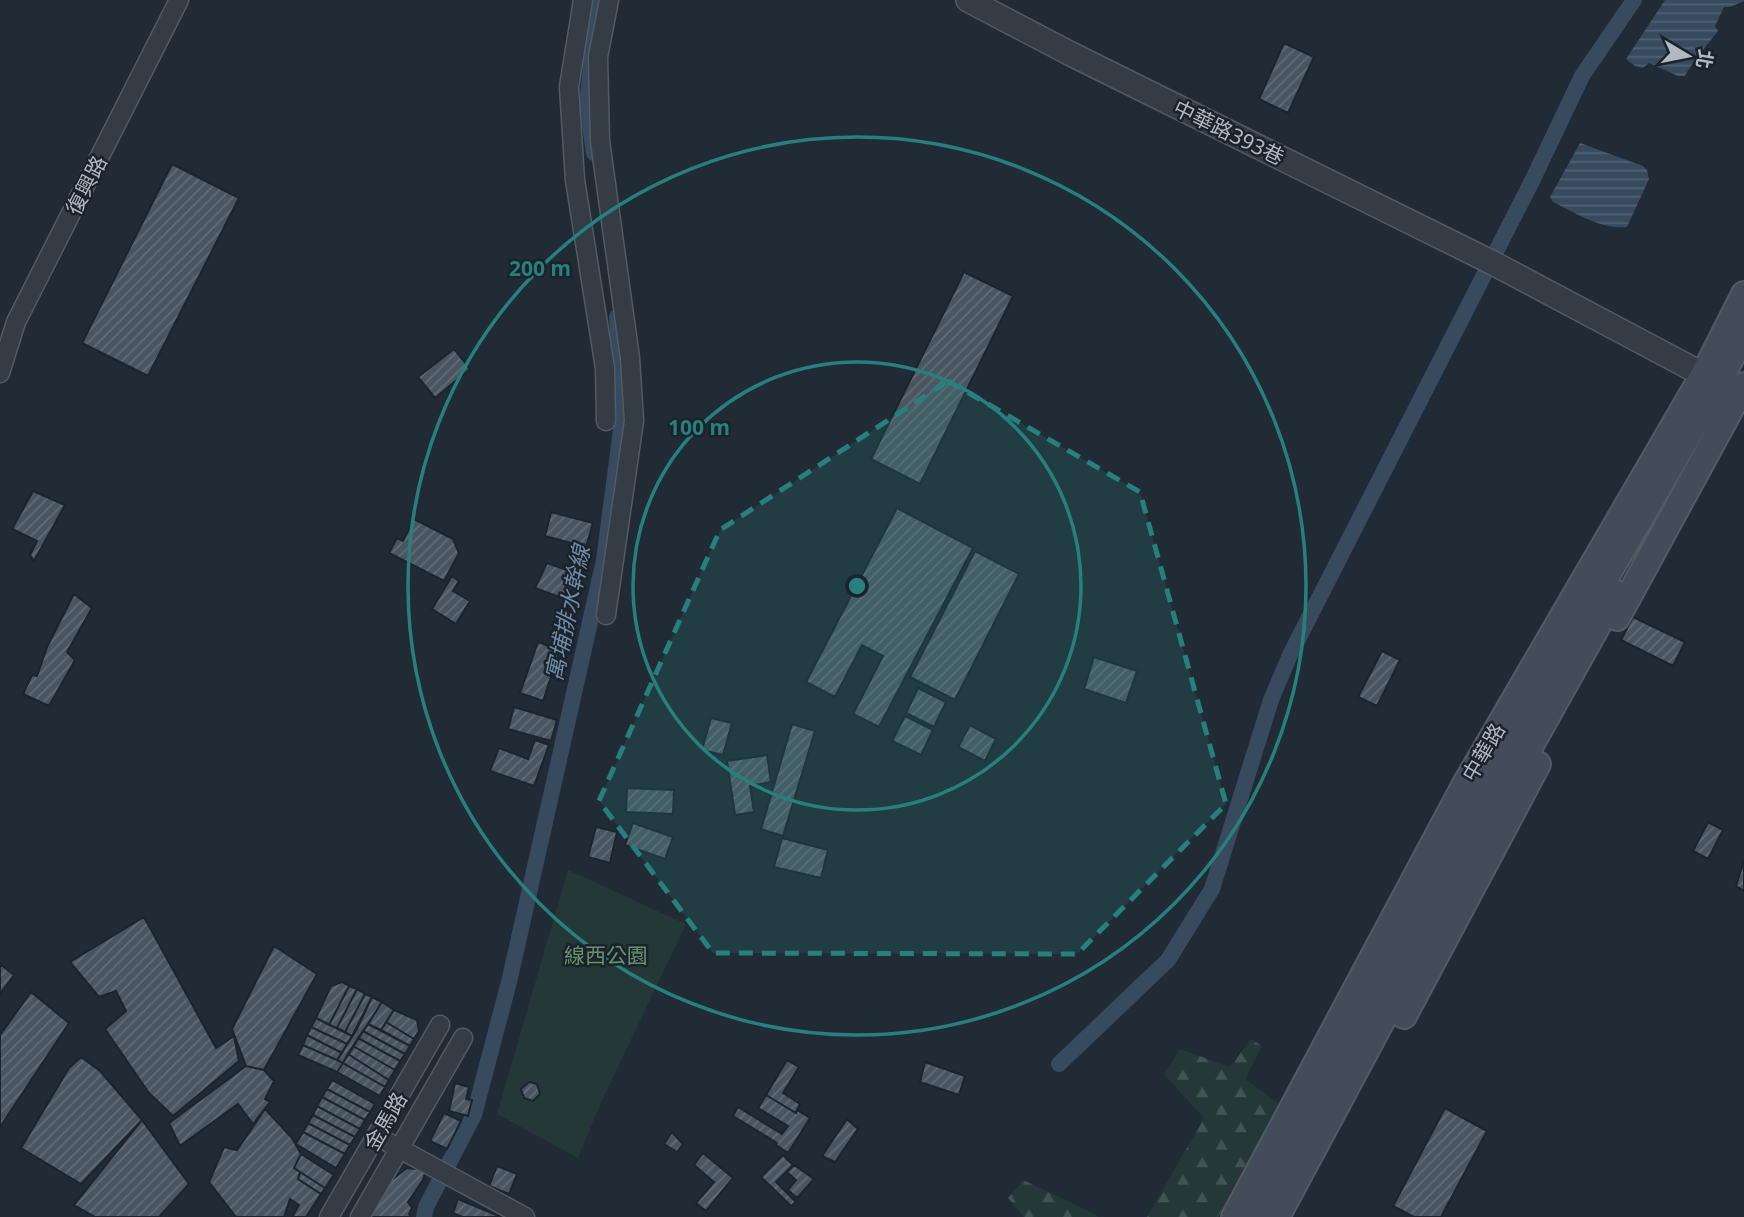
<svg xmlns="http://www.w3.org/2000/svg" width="1744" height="1217" font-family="'Noto Sans','Noto Sans TC',sans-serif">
	<defs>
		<pattern id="forest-firs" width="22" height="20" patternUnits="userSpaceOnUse" patternTransform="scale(1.75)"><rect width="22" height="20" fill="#243838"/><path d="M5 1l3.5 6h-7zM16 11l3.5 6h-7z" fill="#415353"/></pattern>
		<pattern id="water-rules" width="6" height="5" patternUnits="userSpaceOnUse" patternTransform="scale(1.75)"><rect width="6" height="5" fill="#374a5e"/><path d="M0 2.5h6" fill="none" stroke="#516273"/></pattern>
		<pattern id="building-hatch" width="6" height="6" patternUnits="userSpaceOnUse" patternTransform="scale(1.75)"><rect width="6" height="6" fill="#495661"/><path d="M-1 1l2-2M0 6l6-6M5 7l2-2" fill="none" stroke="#616c76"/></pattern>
	</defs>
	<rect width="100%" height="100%" fill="#212b36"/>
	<path fill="url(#forest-firs)" d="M1251,1039L1262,1046L1245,1079L1279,1104L1218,1217H1147L1204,1118L1164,1074L1180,1049L1230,1067Z
		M1023,1180L1095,1214L1098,1217H1024L1008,1198Z"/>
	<path fill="#243838" d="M568,870L686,924L599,1107L578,1158L497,1114Z"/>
	<path fill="url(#water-rules)" d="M1665,0H1744V1L1730,7H1724L1715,26L1718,31C1706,47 1694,59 1685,76H1678L1649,63L1643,68L1635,66L1626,59Z
		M1580,143L1643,166L1647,170L1649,179L1627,227C1602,230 1575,213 1553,202L1550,197Z"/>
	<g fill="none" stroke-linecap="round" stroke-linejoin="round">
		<path stroke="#374a5e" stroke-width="16" d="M594,153L587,105L598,0
			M1059,1064L1168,960L1212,889L1271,700L1290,655L1533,179L1582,76L1634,0
			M424,1217L426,1207L474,1115L509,982L604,560L622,422L617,317"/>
	</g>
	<path fill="url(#building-hatch)" stroke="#1c242d" stroke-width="2" d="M1284,43L1314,57L1288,113L1259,99Z
		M172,164L239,198L148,376L82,343Z
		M964,272L1013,296L920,484L871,459Z
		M454,349L470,369L435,398L418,377Z
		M33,491L65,505L34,561L30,555L37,541L12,529Z
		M897,508L973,548L879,727L853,714L883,656L862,645L835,697L806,682Z
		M551,512L593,523L586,547L545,536Z
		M414,519L453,539L459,553L444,581L389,553L397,538L403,541Z
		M975,551L1019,574L955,700L910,677Z
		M547,563L578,574L567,600L535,588Z
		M452,576L459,581L453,591L470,601L456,624L432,609Z
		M74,594L92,608L67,652L75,660L49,706L23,694L32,675L37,676L47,647Z
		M1633,617L1685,642L1673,666L1621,640Z
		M538,642L560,650L543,701L520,693Z
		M1382,651L1400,660L1377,706L1358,697Z
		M1094,657L1137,671L1126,703L1084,689Z
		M918,688L946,702L934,727L906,713Z
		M514,707L557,720L551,741L508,729Z
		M905,716L933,730L921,755L892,741Z
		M711,718L732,723L723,755L702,750Z
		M792,724L815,731L783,836L761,829Z
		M970,725L996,739L985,761L958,747Z
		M535,740L549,745L534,786L490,771L499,748L528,759Z
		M767,755L771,782L750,786L754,812L735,815L727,761Z
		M627,788L674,790L673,814L626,812Z
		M1708,822L1723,830L1708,859L1693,851Z
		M633,823L673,837L665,859L625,845Z
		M596,827L617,832L610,863L588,857Z
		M782,838L828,850L821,878L774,867Z
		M1744,860V891L1736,886Z
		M144,917L216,1048L234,1036L239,1061L173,1116L149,1093L105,1029L126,1011L116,991L99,997L70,962Z
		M274,946L317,974L264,1070L246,1066L232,1029Z
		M0,964L14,975L0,994Z
		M342,982L349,986L329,1025L316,1018L331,986Z
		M349,986L357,989L337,1028L329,1025Z
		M357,989L365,994L345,1032L337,1028Z
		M31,992L69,1023L0,1127V1035Z
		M365,994L372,997L352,1036L345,1032Z
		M372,997L382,1002L343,1063L337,1060L357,1029Z
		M382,1002L394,1010L381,1030L368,1024Z
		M394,1010L417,1020L419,1031L414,1039L386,1022Z
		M316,1018L352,1036L347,1044L311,1027Z
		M386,1022L414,1039L410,1046L381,1030Z
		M368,1024L410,1046L405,1054L363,1031Z
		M311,1027L347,1044L342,1053L307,1035Z
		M363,1031L405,1054L400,1061L358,1038Z
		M307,1035L342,1053L337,1060L303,1045Z
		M358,1038L400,1061L395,1070L353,1046Z
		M303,1045L337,1060L343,1063L337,1072L298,1055Z
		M353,1046L395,1070L389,1080L348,1054Z
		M348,1054L389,1080L385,1087L343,1063Z
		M81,1057L100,1071L142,1120L81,1184L21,1148L69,1068Z
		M787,1060L799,1067L783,1093L800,1104L796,1113L766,1095Z
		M925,1062L965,1076L959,1095L920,1082Z
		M343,1063L385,1087L380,1096L337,1072Z
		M246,1066L264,1070L274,1081L265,1099L270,1102L253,1124L238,1104L180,1146L169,1123Z
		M332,1080L375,1104L370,1112L327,1089Z
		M529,1082L537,1084L540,1094L533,1101L524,1098L521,1089Z
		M455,1083L469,1087L466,1099L472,1100L468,1116L449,1111Z
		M327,1089L370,1112L365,1120L322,1097Z
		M766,1095L796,1113L797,1110L810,1118L788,1153L776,1145L777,1143L733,1116L738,1107L782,1134L788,1126L758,1108Z
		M322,1097L365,1120L360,1129L317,1106Z
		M317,1106L360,1129L355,1137L313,1115Z
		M1445,1108L1487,1131L1441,1217H1414L1393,1206Z
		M265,1109L292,1138L301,1154L294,1168L300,1172L298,1179L321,1194L306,1217H292L299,1205L290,1199L284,1217H236L209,1182L224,1147L237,1150Z
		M444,1113L461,1121L447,1149L430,1141Z
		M313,1115L355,1137L350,1145L308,1123Z
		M847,1119L858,1129L835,1162L822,1156Z
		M142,1120L189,1184L159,1217H95L74,1205Z
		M308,1123L350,1145L345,1154L303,1132Z
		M303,1132L345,1154L336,1168L296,1144Z
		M672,1132L683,1144L677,1152L664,1144Z
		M703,1153L733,1178L706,1211L696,1203L714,1182L694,1165Z
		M301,1154L334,1175L325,1188L294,1168Z
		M783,1155L793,1165L776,1182L796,1202L791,1206L761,1177Z
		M794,1165L814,1179L797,1198L788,1190L796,1180L787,1172Z
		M497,1166L517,1174L509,1194L489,1186Z
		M407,1168L426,1170L423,1180L408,1202L412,1208L409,1214L411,1217H369L384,1186Z
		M300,1172L325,1188L321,1194L298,1179Z
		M458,1199L501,1217H462L453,1213Z"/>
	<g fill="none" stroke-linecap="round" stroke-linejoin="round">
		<g stroke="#525b64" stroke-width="21">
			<path id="minor" d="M583,0L569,87L575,180L605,368L606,421
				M0,373L16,322L179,0
				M606,615L634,421L630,358L600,141L598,57L609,0
				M389,1143L525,1217
				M329,1217L440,1025
				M360,1217L463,1038"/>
		</g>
		<g stroke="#525b64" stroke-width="26">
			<path id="tertiary" d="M968,0L1071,54L1491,262L1719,383"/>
		</g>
		<g stroke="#525b64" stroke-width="28">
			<path id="secondary" d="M1617,618L1744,385
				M1404,1016L1538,764
				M1234,1217L1465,784L1703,375L1744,294
				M1253,1217L1482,791L1719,383L1744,332
				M1277,1217L1500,801L1616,593"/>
		</g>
		<use href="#minor" stroke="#343d46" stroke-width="18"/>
		<use href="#tertiary" stroke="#343d46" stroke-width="23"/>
		<use href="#secondary" stroke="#434d59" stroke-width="24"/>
	</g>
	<path fill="#27807b" fill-opacity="0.2" stroke="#27807b" stroke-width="5" stroke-dasharray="14 9" stroke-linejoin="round" d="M948,381L1140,492L1226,804L1077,954L713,953L599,801L720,530Z"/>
	<g fill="none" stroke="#27807b" stroke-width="3.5">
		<circle cx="857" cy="586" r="224"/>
		<circle cx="857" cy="586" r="449"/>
	</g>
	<g text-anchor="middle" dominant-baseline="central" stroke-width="5" stroke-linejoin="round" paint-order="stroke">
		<g font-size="21" fill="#afb8c3" stroke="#1a222b">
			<text transform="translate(1229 132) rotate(26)">中華路393巷</text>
			<text transform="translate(86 185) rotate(-63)">復興路</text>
			<text transform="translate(1483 752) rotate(-60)">中華路</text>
			<text transform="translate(385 1121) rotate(-60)">金馬路</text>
		</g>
		<g font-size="21" fill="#68926e" stroke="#1a222b">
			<text x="606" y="955">線西公園</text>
		</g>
		<g font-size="23" font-style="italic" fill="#708ba5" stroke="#1a222b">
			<text transform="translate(567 613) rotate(-78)">寓埔排水幹線</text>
		</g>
	</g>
	<circle cx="857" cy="586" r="10" fill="#27807b" stroke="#1a222b" stroke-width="3.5"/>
	<g font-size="21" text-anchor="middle" font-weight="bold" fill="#27807b" stroke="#1a222b" stroke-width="5" stroke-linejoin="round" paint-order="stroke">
		<text x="540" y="276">200 m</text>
		<text x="699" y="435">100 m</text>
	</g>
	<g transform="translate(1688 56) rotate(100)" stroke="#1a222b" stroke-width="5" paint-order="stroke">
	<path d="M0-5L12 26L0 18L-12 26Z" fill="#afb8c3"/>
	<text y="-10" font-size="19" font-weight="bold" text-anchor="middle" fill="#afb8c3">北</text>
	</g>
</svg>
